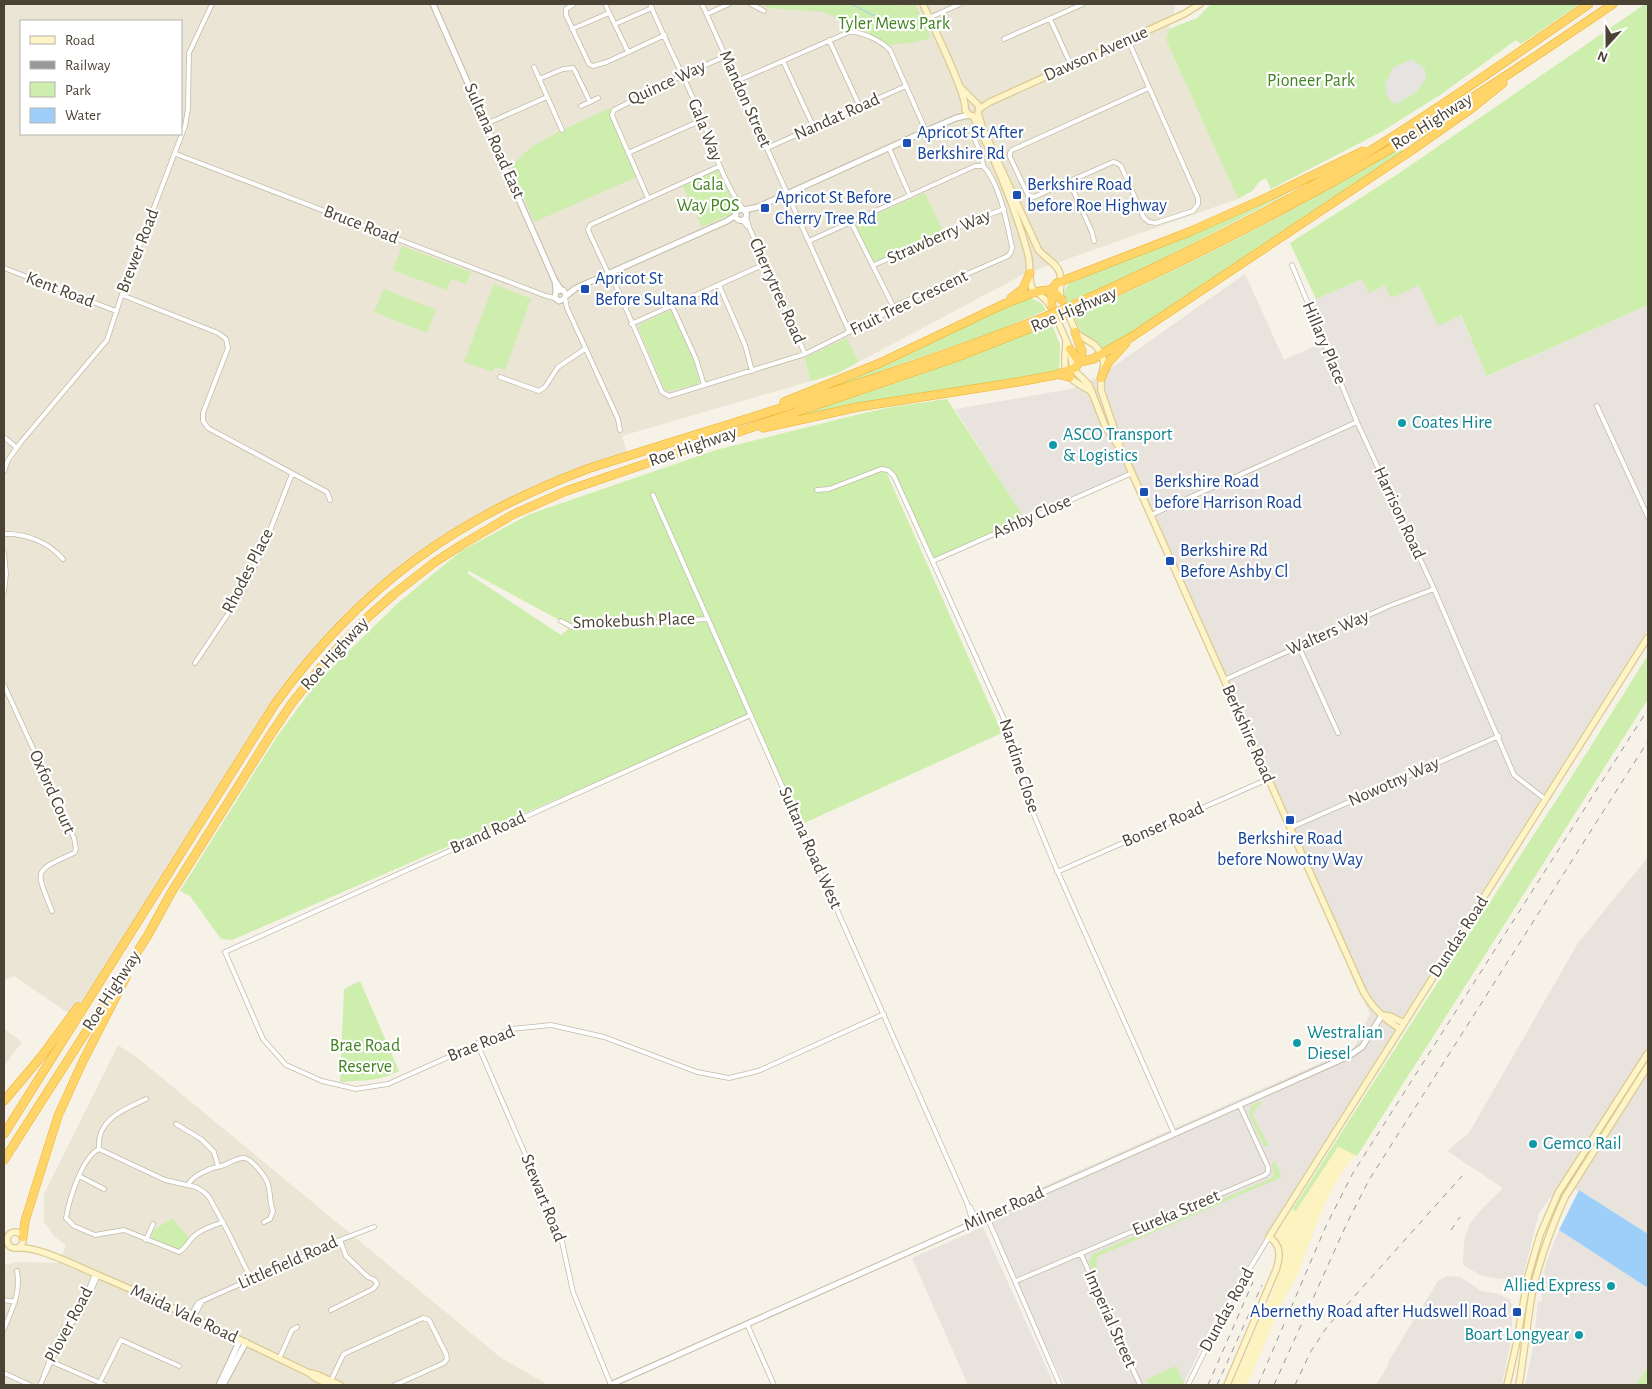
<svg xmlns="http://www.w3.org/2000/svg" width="1652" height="1389" font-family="'Alegreya Sans',sans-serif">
	<rect width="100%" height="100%" fill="#f6f2e8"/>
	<path fill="#eae5d5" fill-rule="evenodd" d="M4,4H1173L1175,7L1166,40L1238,199L1022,275L838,373L622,436L628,456L483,516L378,589L295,677L101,977L71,1015L14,976L4,980ZM21,21H181V134H21Z
		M4,1029L22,1042L4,1066Z
		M118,1045L139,1059L500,1357L548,1385H4V1265L18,1262L59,1263L66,1245L56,1238L44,1222V1194Z"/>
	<path fill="#e8e3dc" d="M1245,274L1284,360L1324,342L1307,303L1362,279L1385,285H1419L1460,315L1488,376L1648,305V629L1301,1179L1213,1322L1183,1385H1065L982,1214L1354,1048L1370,1014L1129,474L1026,521L955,409L1071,389L1097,378Z
		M1648,857V1234L1579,1190L1555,1192L1539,1213L1523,1276L1517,1279H1501L1482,1276L1463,1265L1464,1241L1470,1224L1479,1212L1503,1188L1447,1151L1469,1133L1578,943Z
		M983,1227L1052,1380V1385H968L912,1258Z
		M1559,1230L1648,1288V1365L1636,1385H1525L1533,1347L1538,1301L1541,1302L1543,1288L1541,1283L1546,1263Z
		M1447,1276L1460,1277L1481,1291L1498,1294L1509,1299L1513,1306L1511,1339L1502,1385H1376L1389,1364L1388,1362L1438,1281Z"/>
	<path fill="#cdeeac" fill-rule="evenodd" d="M759,4H897L902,6L915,4L931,38L911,43L893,44L889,46L882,40L824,12L769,8Z
		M1211,4H1580L1521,44L1516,40L1440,95L1381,132L1271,189L1266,178L1260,181L1252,191L1238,199L1166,40L1169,29L1197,18Z
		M1645,4H1648V305L1487,376L1461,315L1438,326L1419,285L1391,298L1385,285L1369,293L1362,279L1316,299L1290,243L1398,174Z
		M610,108L639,176L534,222L511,166L530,148L562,130Z
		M1400,148L1404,153L1105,350L1082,333L1073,316C1186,268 1295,211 1400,148Z
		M717,170L732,200L733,213L702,227L683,186Z
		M1317,177C1235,222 1153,266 1067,303C1064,295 1063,288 1070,283L1243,212Z
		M925,193L943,232L874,262L854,224Z
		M402,246L471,272L466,284L451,279L447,290L393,270Z
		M494,284L531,299L505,370L495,367L493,372L464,362Z
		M384,289L436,310L427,333L374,312Z
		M1029,297L1041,303L1046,310L997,331L771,409Z
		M671,310L693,360L700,383L671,391L665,390L638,327L641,324Z
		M1052,324L1060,345L1059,370L760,426L860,395L970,357Z
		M847,338L858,362L838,373L811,381L805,358Z
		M947,399L1026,520L933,561L894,476L885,469L1002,733L800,825L751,715L232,940L221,939L190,896L180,891L276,738L318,681L398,603L461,551L530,514L716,450L860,414L892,407ZM469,571L561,621L571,627L561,635L467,573Z
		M1648,655V699L1357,1156L1338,1147L1296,1211L1292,1210L1425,1002L1574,773Z
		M360,981L399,1071C378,1082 362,1080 340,1082L344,989Z
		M1260,1101L1261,1104L1256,1107L1252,1114L1269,1146H1264L1249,1115L1251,1106Z
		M1275,1161L1282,1177L1098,1256L1096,1265L1099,1272L1094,1274L1089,1263L1093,1254L1272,1178L1274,1173L1272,1164Z
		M172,1218L189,1238L182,1249C172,1250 157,1244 151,1236L153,1231Z
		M1176,1366L1184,1383L1183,1385H1148L1146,1380Z
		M1648,1366V1385H1636Z"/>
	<path fill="#fdf3c0" d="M1338,1147L1355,1155C1334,1180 1321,1211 1310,1241C1303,1258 1298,1280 1286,1294L1247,1385H1232L1276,1284L1273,1282C1282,1263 1285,1257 1274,1237L1292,1210L1296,1211Z"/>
	<path fill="#e6e4e0" d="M1412,59L1425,69L1426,78L1417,91L1397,104L1391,102L1386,94L1385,84L1389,76L1394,67Z"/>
	<path fill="#9ecff9" d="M1579,1190L1648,1234V1288L1559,1230Z"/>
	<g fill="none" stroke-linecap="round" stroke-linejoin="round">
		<path stroke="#9ecff9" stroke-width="1" d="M851,4L877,17
			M881,18C897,25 909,25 925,17"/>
		<g stroke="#c2bba9" stroke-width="5.5">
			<path id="minor" d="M574,4L566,9V15L589,64L593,66L607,62L665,35
				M605,4L628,52
				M650,4C666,43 686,80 702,119C714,150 723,182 743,209
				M702,4L849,331
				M751,4L764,11
				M707,14L729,4
				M929,18L960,4
				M1050,19L1071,65
				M615,24L652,8
				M572,29L609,13
				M1004,39L1083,4
				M829,40L860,107
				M1128,40L1198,198V204L1193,211L1156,223L1149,222L1144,218L1121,166L1117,163L1113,162L1034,197L1028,195L1010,157V153L1012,150L1149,88
				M783,61L814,128
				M534,67L562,130
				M539,79L563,69L573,68L575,71L590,102L581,106
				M737,81L849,32C862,31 881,41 890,50L926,131
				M590,102L598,98
				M486,124L547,97
				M971,131L982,156L983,166
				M767,148L906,86
				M889,148L910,196
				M628,153L702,120
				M176,154L546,296L555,298
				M720,166L590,225L588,230L608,273L614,281L662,392L669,396L805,354L879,317L899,304L1008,256L1011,252L1012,247C1007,224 1000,183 983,166H975L809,241
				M1069,181L1092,232L1094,241
				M648,198L614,120L612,115L614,110L683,75L726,56
				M737,203L738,210
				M746,217L749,227L805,354
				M742,220L747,226
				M851,222L894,308
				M874,265L977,219L1004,209
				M1292,265L1357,422
				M4,268L116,311
				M719,285L745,345L752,371
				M122,295L218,333L226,339L228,348L203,413V421L208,428L327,492L330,500
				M565,298L567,308L618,419L620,430
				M672,306L696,359L704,385
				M631,324L765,264
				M500,377L539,391L545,387L558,367L585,349
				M1597,406L1648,517
				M4,437L17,448
				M4,471L8,460L21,442L107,340L128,276L185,126L188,109L189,53L212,4
				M817,490L829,489L881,469L888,470L894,476L1009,730L1029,803L1056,868L1174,1133
				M653,495L967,1203L973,1223
				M1151,515L1357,422L1434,589L1514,775L1545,799
				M4,534C26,533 48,542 63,559
				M4,553L6,574L4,592
				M933,561L1132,473
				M561,621L572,627L708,619
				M1299,647L1338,733
				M195,663L240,596L262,551L292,474
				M1224,680L1389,606L1434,589
				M4,685L74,838L76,849L74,853C33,872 35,868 52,911
				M751,715L225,952L263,1039L286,1065L322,1081L356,1089L388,1084L511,1029L551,1025L604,1037L697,1072L729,1078L758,1071L884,1014
				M1290,828L1499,736
				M1057,872L1268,779
				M477,1043L561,1237L573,1292L611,1385
				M176,1124L201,1139L214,1152L218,1166
				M99,1149C96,1119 125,1109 146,1099
				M79,1176L104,1189
				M188,1185C193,1175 210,1168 221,1166C228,1164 235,1159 242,1158C250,1156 266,1177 268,1184C271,1194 269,1201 273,1211L270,1219L264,1222
				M970,1207L977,1221
				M987,1217L1060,1385
				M223,1222C213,1226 201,1229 193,1237C188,1242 186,1248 179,1252L124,1230L95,1235L74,1226L66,1218C69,1200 82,1157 99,1149L165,1180L196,1187L204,1192L209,1197L227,1230L251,1279
				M146,1240L153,1224
				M1081,1254L1140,1385
				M1016,1281L1265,1175L1268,1172V1167L1239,1104
				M85,1299L95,1274
				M4,1300L15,1302
				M331,1310L373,1289L377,1284L375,1280L368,1277L346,1256L340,1240
				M191,1315L198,1303L202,1301L340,1240L374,1227
				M194,1317L202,1301
				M747,1324L774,1385
				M4,1329C12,1309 21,1293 17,1271
				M59,1338L64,1327L68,1323
				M279,1359L292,1330L297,1327
				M50,1361L105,1385
				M4,1373L30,1385
				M44,1375L55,1347
				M100,1382L121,1340L179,1366
				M330,1383L343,1355L346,1353L423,1318L429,1320L446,1354L447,1359L444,1363L395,1385
				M40,1385L66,1329L81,1313L98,1275
				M1188,1385L1228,1304L1269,1237"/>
		</g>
		<g stroke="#c2bba9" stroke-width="7">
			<path id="tertiary" d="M433,4L554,279L561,290
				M735.5 215a5.5 5.5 0 1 1 11 0a5.5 5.5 0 1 1-11 0Z
				M744,210L758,207L926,131L956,118L969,115
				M555,281L556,291L555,298L559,301L564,299L566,294L563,290L556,291
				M566,296L576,288L727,221L736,215
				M219,1385L240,1340
				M223,1385L246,1342
				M610,1385L1349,1056L1362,1047L1382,1015"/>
		</g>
		<g stroke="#dacb92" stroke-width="8">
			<path id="secondary" d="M923,4C931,23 968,95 965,110L969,115L973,116
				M961,88L978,105L979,109L978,113L983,129L1038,249C1044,258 1058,263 1060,274C1062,282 1059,290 1061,298
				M979,109L990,102L1184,14L1200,4
				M973,116C995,159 1015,207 1028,254C1031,266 1028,278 1032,288L1046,300L1052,308L1070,349L1073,369L1089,385L1105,426L1123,453L1363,991C1372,1008 1384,1019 1400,1029
				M1067,312L1077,334L1095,345L1102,354L1104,365L1101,378V390L1120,446
				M1066,342C1066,354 1061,369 1071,378C1076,384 1085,387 1092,392
				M1382,1015L1390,1016L1404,1023
				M7 1240a8 8 0 1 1 16 0a8 8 0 1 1-16 0Z
				M17,1248C38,1246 79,1267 100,1276C171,1306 239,1339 309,1373L315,1378L331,1385
				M311,1373L318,1375L340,1385
				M1227,1385L1276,1270C1280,1258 1282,1245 1269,1237L1648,637
				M1507,1385L1517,1341L1528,1276L1540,1235L1558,1193L1648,1053
				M1519,1385C1524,1355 1527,1324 1532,1294C1539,1261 1551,1228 1565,1197L1648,1066"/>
		</g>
		<g stroke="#efaf28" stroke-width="9">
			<path id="motorway" d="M1011,298L1023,289L1030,273
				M1071,306C1165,264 1258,219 1347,165C1430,115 1509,59 1589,4
				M1052,308L1051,291L1057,283L1189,232L1270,196L1363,151
				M1073,311C1183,263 1290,208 1394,147C1468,102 1541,53 1613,4
				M1070,349L1077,359L1084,361L1093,359L1133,336L1412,150L1472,108L1503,83
				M1057,374L1070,377
				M1101,378L1108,363L1126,343
				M784,402L880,363L1004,304L1030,294L1040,291L1049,290L1056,294L1062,300
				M763,428L858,407L1018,382L1055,375L1075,368L1081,360L1082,351L1075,332
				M4,1101L41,1057L78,1007
				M4,1134L275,704C360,587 455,518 590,468C743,419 898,375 1047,316
				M4,1160L148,935L171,893L271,734L292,703L329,657L369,616L394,594L435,562L463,544L512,515L566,491L960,356L1049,321
				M23,1237L25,1221L58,1116L83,1061L126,977"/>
		</g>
		<use href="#minor" stroke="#fff" stroke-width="4"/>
		<use href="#tertiary" stroke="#fff" stroke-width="5"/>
		<use href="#secondary" stroke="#fff4c8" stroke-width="5.5"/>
		<use href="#motorway" stroke="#ffd469" stroke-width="8"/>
		<path stroke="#989898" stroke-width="1" stroke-dasharray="6 6" stroke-linecap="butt" d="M1451,1230L1460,1217
			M1208,1385L1253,1282
			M1217,1385L1262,1285
			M1258,1385L1326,1226L1353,1173L1648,709
			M1274,1385L1347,1223L1369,1180L1648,741
			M1295,1385L1311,1351L1327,1327L1462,1176"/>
		<g stroke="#efaf28" stroke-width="9" stroke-linecap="butt">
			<path id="motorway-bridge" d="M1047,316L1071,306
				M1049,321L1073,311"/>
		</g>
		<use href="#motorway-bridge" stroke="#ffd469" stroke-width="8"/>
	</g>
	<g fill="#1a4fb4" stroke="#fff" stroke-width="2">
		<rect x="902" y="138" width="10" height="10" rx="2.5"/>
		<rect x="1012" y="190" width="10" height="10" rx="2.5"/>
		<rect x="760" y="203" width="10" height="10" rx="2.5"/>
		<rect x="580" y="284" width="10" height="10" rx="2.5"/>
		<rect x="1139" y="487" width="10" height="10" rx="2.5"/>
		<rect x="1165" y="556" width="10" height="10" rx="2.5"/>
		<rect x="1285" y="815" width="10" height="10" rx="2.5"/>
		<rect x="1512" y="1307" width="10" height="10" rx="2.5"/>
	</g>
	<g fill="#0f9aa8" stroke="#fff" stroke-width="2">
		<circle cx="1402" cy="423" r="5"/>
		<circle cx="1053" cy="445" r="5"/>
		<circle cx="1297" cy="1043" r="5"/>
		<circle cx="1533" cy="1144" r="5"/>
		<circle cx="1611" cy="1286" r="5"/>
		<circle cx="1579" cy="1335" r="5"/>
	</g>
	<g text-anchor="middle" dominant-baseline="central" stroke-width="4.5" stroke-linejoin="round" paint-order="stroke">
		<g font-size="18" fill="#428321" stroke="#fff">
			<text x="894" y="24">Tyler Mews Park</text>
			<text x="1311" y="81">Pioneer Park</text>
			<text x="708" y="185">Gala<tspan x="708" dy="21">Way POS</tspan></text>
			<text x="365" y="1046">Brae Road<tspan x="365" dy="21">Reserve</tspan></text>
		</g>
		<g font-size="18" fill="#4a4335" stroke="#fff">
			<text transform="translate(1096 54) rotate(-24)">Dawson Avenue</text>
			<text transform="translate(667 83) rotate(-25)">Quince Way</text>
			<text transform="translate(745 99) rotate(66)">Mandon Street</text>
			<text transform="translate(837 117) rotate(-24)">Nandat Road</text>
			<text transform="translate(1432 122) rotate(-32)">Roe Highway</text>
			<text transform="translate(705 130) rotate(68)">Gala Way</text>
			<text transform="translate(494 141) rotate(66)">Sultana Road East</text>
			<text transform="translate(361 225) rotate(21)">Bruce Road</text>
			<text transform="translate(939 237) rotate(-24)">Strawberry Way</text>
			<text transform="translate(138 251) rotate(-69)">Brewer Road</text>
			<text transform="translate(60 290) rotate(21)">Kent Road</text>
			<text transform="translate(777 291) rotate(66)">Cherrytree Road</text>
			<text transform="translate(909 303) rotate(-26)">Fruit Tree Crescent</text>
			<text transform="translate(1074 310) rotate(-23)">Roe Highway</text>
			<text transform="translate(1324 343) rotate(67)">Hillary Place</text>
			<text transform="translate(693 447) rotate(-19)">Roe Highway</text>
			<text transform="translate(1399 513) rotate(65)">Harrison Road</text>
			<text transform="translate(1032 517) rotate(-24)">Ashby Close</text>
			<text transform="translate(248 571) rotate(-63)">Rhodes Place</text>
			<text transform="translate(634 621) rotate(-2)">Smokebush Place</text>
			<text transform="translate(1328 633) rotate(-24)">Walters Way</text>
			<text transform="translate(335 654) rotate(-48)">Roe Highway</text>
			<text transform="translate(1248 734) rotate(66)">Berkshire Road</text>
			<text transform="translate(1019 766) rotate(72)">Nardine Close</text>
			<text transform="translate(1394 782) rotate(-24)">Nowotny Way</text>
			<text transform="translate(52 792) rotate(66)">Oxford Court</text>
			<text transform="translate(1163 825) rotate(-24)">Bonser Road</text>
			<text transform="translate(488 833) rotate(-24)">Brand Road</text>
			<text transform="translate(810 848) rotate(66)">Sultana Road West</text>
			<text transform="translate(1459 937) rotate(-57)">Dundas Road</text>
			<text transform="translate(112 991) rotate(-57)">Roe Highway</text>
			<text transform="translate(481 1044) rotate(-22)">Brae Road</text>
			<text transform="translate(543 1198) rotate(68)">Stewart Road</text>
			<text transform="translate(1004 1209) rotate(-24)">Milner Road</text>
			<text transform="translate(1176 1213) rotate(-23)">Eureka Street</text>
			<text transform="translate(288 1263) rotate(-24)">Littlefield Road</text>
			<text transform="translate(1227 1310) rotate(-61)">Dundas Road</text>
			<text transform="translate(184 1314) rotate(25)">Maida Vale Road</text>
			<text transform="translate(1110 1319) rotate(66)">Imperial Street</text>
			<text transform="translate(69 1325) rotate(-62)">Plover Road</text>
		</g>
		<g font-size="18" fill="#164399" stroke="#fff" text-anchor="start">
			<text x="917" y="133">Apricot St After<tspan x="917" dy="21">Berkshire Rd</tspan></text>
			<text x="1027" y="185">Berkshire Road<tspan x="1027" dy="21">before Roe Highway</tspan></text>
			<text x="775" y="198">Apricot St Before<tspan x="775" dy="21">Cherry Tree Rd</tspan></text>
			<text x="595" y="279">Apricot St<tspan x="595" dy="21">Before Sultana Rd</tspan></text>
			<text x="1154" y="482">Berkshire Road<tspan x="1154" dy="21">before Harrison Road</tspan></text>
			<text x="1180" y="551">Berkshire Rd<tspan x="1180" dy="21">Before Ashby Cl</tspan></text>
			<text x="1290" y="839" text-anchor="middle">Berkshire Road<tspan x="1290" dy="21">before Nowotny Way</tspan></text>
			<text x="1507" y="1312" text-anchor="end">Abernethy Road after Hudswell Road</text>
		</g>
		<g font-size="18" fill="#0d838f" stroke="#fff" text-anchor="start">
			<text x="1412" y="423">Coates Hire</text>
			<text x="1063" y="435">ASCO Transport<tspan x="1063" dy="21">&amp; Logistics</tspan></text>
			<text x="1307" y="1033">Westralian<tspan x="1307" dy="21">Diesel</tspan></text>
			<text x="1543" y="1144">Gemco Rail</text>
			<text x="1601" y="1286" text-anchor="end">Allied Express</text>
			<text x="1569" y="1335" text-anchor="end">Boart Longyear</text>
		</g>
	</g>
	<rect width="1652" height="1389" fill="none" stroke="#4a4335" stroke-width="10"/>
	<rect x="20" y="20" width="162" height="115" fill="#ffffff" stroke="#b7b4ae"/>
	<rect x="30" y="36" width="25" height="8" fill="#fff4c8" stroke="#b7b4ae"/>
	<text x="65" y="45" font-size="15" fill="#4a4335">Road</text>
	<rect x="30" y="61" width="25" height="8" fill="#989898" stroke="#b7b4ae"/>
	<text x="65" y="70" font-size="15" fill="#4a4335">Railway</text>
	<rect x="30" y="82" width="25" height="15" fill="#cdeeac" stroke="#b7b4ae"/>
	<text x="65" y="95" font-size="15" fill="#4a4335">Park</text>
	<rect x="30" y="108" width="25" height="15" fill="#9ecff9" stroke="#b7b4ae"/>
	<text x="65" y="120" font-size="15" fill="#4a4335">Water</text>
	<g transform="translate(1607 45) rotate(201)" stroke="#ffffff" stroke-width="4" paint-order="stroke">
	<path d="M0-4L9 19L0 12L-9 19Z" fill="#4a4335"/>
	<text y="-8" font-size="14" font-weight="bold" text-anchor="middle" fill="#4a4335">N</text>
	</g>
</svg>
